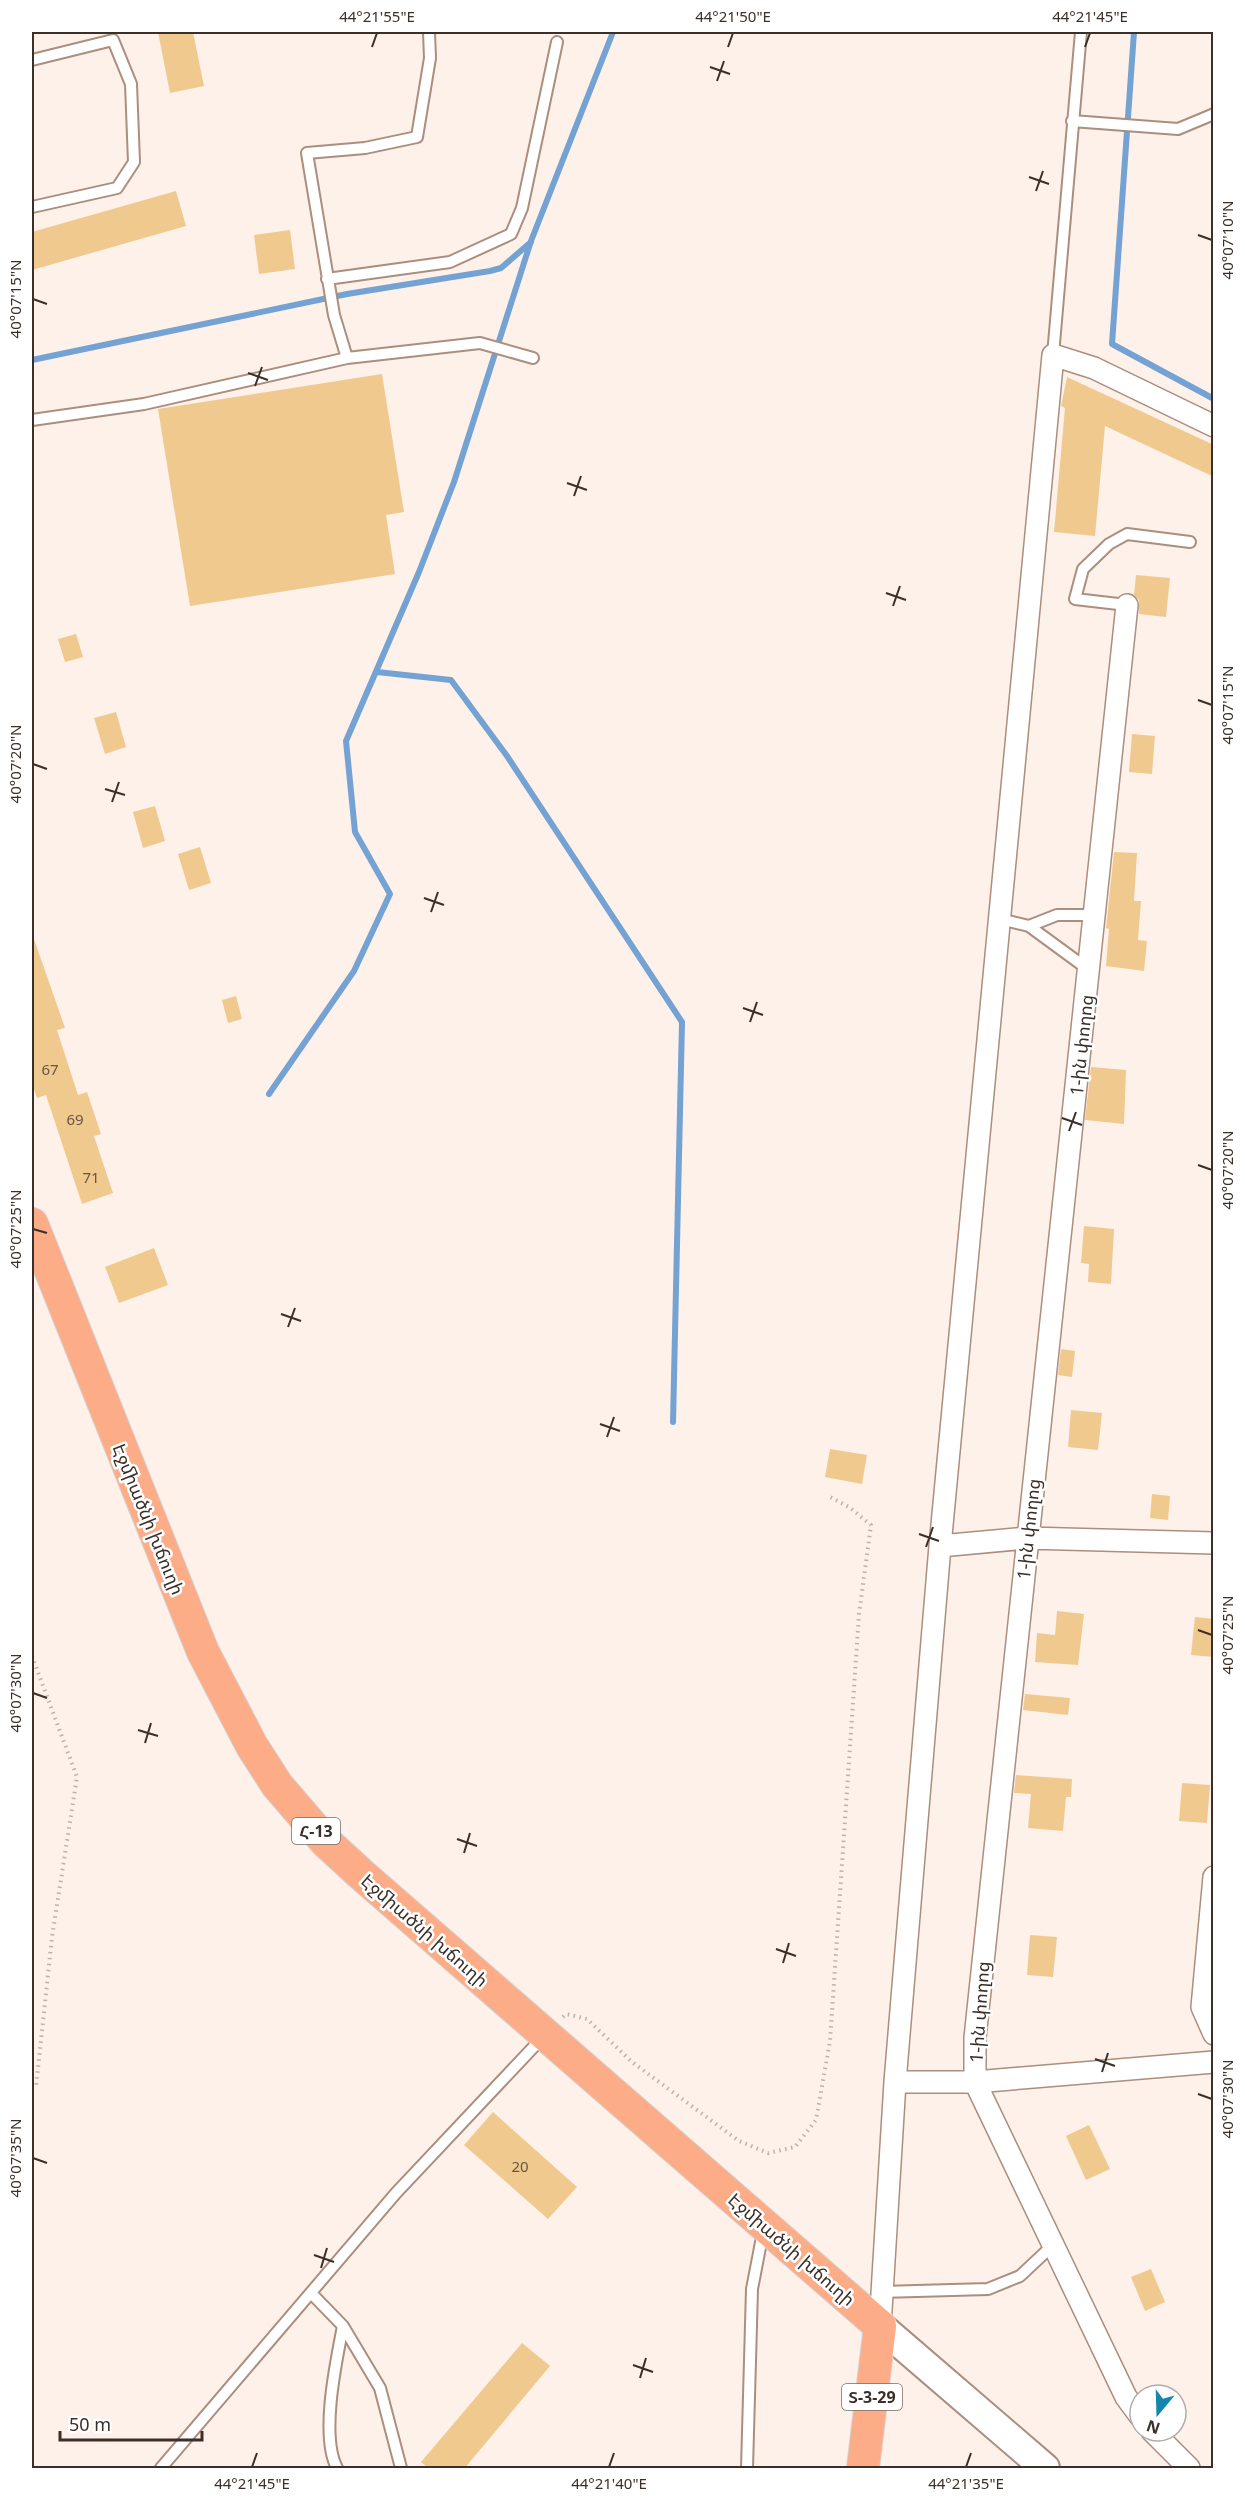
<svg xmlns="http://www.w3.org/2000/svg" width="1245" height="2500" font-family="'Noto Sans','Noto Sans Armenian',sans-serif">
	<rect width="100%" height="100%" fill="#fef1ea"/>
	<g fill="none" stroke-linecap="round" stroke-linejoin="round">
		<path stroke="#74a2d2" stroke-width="6" d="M1134,32L1112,344L1214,399
			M32,360L347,294L490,271L501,268L531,242
			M377,672L451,680L507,756L682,1022L673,1422
			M269,1094L354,971L390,894L355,832L346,741L419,572L454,482L531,241L613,32"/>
	</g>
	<path fill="#f0c98f" d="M158,32H193L204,86L170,93Z
		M176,191L186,226L32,270V232Z
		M290,230L295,269L259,274L254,235Z
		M382,374L404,512L386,515L395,574L190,606L158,409Z
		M1067,377L1214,445V477L1105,426L1095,536L1054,532L1065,408L1061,406Z
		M1136,575L1170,578L1166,617L1139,614V600L1134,595Z
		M76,634L83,657L65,662L58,639Z
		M116,712L126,747L105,754L94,718Z
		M1132,734L1155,736L1152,774L1129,772Z
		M155,806L165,841L143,848L133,812Z
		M200,847L211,883L189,890L178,854Z
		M1114,852L1137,853L1134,901H1141L1138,940L1147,941L1144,971L1106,966L1109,929L1106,928Z
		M34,939L65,1028L57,1030L78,1095L87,1092L101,1134L94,1136L113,1193L82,1204L46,1095L37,1098L32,1083V940Z
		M236,996L242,1019L228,1023L222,1000Z
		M1091,1067L1126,1070L1124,1124L1085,1120Z
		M1084,1226L1114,1229L1111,1284L1088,1282L1089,1264L1081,1263Z
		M154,1248L168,1285L119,1303L105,1267Z
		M1061,1349L1075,1351L1072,1377L1058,1375Z
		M1071,1410L1102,1413L1098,1450L1068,1447Z
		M830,1449L867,1455L862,1484L825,1477Z
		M1152,1494L1170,1496L1168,1520L1150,1518Z
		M1057,1611L1084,1614L1078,1665L1035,1662L1037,1633L1055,1635Z
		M1195,1617L1214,1619V1657L1191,1655Z
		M1025,1694L1070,1698L1068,1715L1023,1710Z
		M1016,1775L1072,1779L1071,1797H1066L1063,1831L1028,1828L1031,1794L1014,1793Z
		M1182,1783L1210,1785L1207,1823L1179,1821Z
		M1030,1935L1057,1937L1053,1977L1027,1975Z
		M493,2112L577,2187L548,2219L464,2145Z
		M1089,2125L1110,2169L1086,2180L1066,2136Z
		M1151,2269L1165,2302L1145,2311L1131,2277Z
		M522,2343L550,2366L464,2469H429L421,2462Z"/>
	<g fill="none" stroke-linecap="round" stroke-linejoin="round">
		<g stroke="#ab8e7e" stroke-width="14">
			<path id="lane" d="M32,60L113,40L131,84L134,162L117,188L32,207
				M1072,121L1178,129L1214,114
				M327,279L450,262L511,234L522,208L557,42
				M1053,355L1081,32
				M347,358L480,343L533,358
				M32,420L144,404L347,358L334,315L307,153L365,148L417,137L430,58L429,32
				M1127,605L1075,599L1083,569L1109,544L1127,534L1190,542
				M1000,919L1029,926L1089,970
				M1029,926L1057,915H1095
				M881,2292L988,2289L1020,2276L1053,2245
				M311,2293L343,2326L380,2388L401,2468
				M161,2468L396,2193L543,2037
				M337,2468C320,2436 336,2362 343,2326
				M747,2468L752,2289L763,2232"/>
		</g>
		<g stroke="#ab8e7e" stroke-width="24">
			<path id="street" d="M1127,605L975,2038V2082L1126,2397L1140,2416
				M940,1546L1027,1538L1214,1543
				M1214,1877L1202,2007L1214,2034
				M895,2082H975L1214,2062
				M880,2326L895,2082L940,1546L1053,355L1094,368L1214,426
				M1152,2431L1189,2468"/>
		</g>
		<g stroke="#ab8e7e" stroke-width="32">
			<path id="secondary" d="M880,2326L1045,2468"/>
		</g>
		<g stroke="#d4d1d0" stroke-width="34">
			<path id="primary" d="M32,1224L203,1652L252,1746L277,1785L326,1842L362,1875L880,2326L863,2468"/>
		</g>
		<path stroke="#beb1aa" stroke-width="4" stroke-dasharray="1.5 4.5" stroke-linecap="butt" d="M32,1656L77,1777L52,1937L36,2087
			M563,2017L566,2014L587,2019L632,2062L739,2141L768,2153L795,2147L816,2120L830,2041L859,1614L871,1525L849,1507L830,1497"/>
		<use href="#lane" stroke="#fff" stroke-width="10"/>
		<use href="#street" stroke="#fff" stroke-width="21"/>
		<use href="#secondary" stroke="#fff" stroke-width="28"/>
		<use href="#primary" stroke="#fdac88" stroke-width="32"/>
	</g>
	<path fill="none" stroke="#3b2f29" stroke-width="2" d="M372,47L377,33M728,47L733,33M1085,47L1090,33M710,67L730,74M717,81L724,61M1029,177L1049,184M1036,191L1043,171M1198,235L1212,240M33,299L47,304M248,373L268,380M255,386L262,367M567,483L587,490M574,496L581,476M886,593L906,600M893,606L900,586M1198,700L1212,705M33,764L47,769M105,789L125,795M112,802L119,782M424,898L444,905M431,912L438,892M743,1008L763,1015M750,1022L757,1002M1062,1118L1082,1125M1069,1131L1076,1112M1198,1165L1212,1170M33,1229L47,1233M281,1314L301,1321M288,1327L295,1308M600,1424L620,1431M607,1437L614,1417M919,1534L939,1541M926,1547L933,1527M1198,1630L1212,1635M33,1693L47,1698M138,1730L158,1736M145,1743L151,1723M457,1839L477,1846M464,1853L470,1833M776,1949L796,1956M783,1963L789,1943M1095,2059L1115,2066M1102,2072L1108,2053M1198,2094L1212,2099M33,2158L47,2163M314,2255L334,2262M321,2268L327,2248M633,2365L653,2372M640,2378L646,2358M252,2467L257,2453M609,2467L614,2453M966,2467L971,2453"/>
	<g text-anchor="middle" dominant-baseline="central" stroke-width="5" stroke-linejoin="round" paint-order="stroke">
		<g font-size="15" fill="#685642">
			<text x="50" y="1069">67</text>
			<text x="75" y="1119">69</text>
			<text x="91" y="1177">71</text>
			<text x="520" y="2166">20</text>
		</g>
		<g fill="#fff" stroke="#766d69" stroke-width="1.5">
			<rect x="292" y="1818" width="48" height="26" rx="4.5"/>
			<rect x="842" y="2384" width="60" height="26" rx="4.5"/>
		</g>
		<g font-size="16" font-weight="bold" fill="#3b2f29">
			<text x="316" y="1831">Հ-13</text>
			<text x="872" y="2397">Տ-3-29</text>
		</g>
		<g font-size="18" fill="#3b2f29" stroke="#fff">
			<text transform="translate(1081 1045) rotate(-84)">1-ին փողոց</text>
			<text transform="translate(149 1519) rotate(68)">Էջմիածնի խճուղի</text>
			<text transform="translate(1028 1529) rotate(-84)">1-ին փողոց</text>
			<text transform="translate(425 1930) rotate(41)">Էջմիածնի խճուղի</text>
			<text transform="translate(979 2012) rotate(-86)">1-ին փողոց</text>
			<text transform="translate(792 2249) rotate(41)">Էջմիածնի խճուղի</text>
		</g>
	</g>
	<rect width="1245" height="2500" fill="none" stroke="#ffffff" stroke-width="66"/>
	<g transform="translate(1158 2413) rotate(199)"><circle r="28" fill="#ffffff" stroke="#b1aca9" stroke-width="1.5"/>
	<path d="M0-4.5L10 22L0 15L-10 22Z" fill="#1486ac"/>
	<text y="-9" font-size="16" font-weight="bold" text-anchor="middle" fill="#3b2f29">N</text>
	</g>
	<path d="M60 2431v9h142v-9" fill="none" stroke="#3b2f29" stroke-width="3"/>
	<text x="69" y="2431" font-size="18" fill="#3b2f29" stroke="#ffffff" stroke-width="4.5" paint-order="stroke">50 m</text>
	<rect x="33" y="33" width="1179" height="2434" fill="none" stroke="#3b2f29" stroke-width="2"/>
	<g font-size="15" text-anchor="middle" fill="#3b2f29">
		<text x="377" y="22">44°21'55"E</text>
		<text x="733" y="22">44°21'50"E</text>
		<text x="1090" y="22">44°21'45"E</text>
		<text transform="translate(1228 240) rotate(-90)" y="5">40°07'10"N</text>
		<text transform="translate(16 299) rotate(-90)" y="5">40°07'15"N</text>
		<text transform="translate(1228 705) rotate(-90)" y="5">40°07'15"N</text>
		<text transform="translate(16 764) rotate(-90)" y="5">40°07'20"N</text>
		<text transform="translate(1228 1170) rotate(-90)" y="5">40°07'20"N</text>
		<text transform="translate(16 1229) rotate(-90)" y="5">40°07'25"N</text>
		<text transform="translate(1228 1635) rotate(-90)" y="5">40°07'25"N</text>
		<text transform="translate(16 1693) rotate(-90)" y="5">40°07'30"N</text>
		<text transform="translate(1228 2099) rotate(-90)" y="5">40°07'30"N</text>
		<text transform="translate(16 2158) rotate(-90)" y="5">40°07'35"N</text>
		<text x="252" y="2489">44°21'45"E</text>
		<text x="609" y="2489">44°21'40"E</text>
		<text x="966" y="2489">44°21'35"E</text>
	</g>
</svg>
